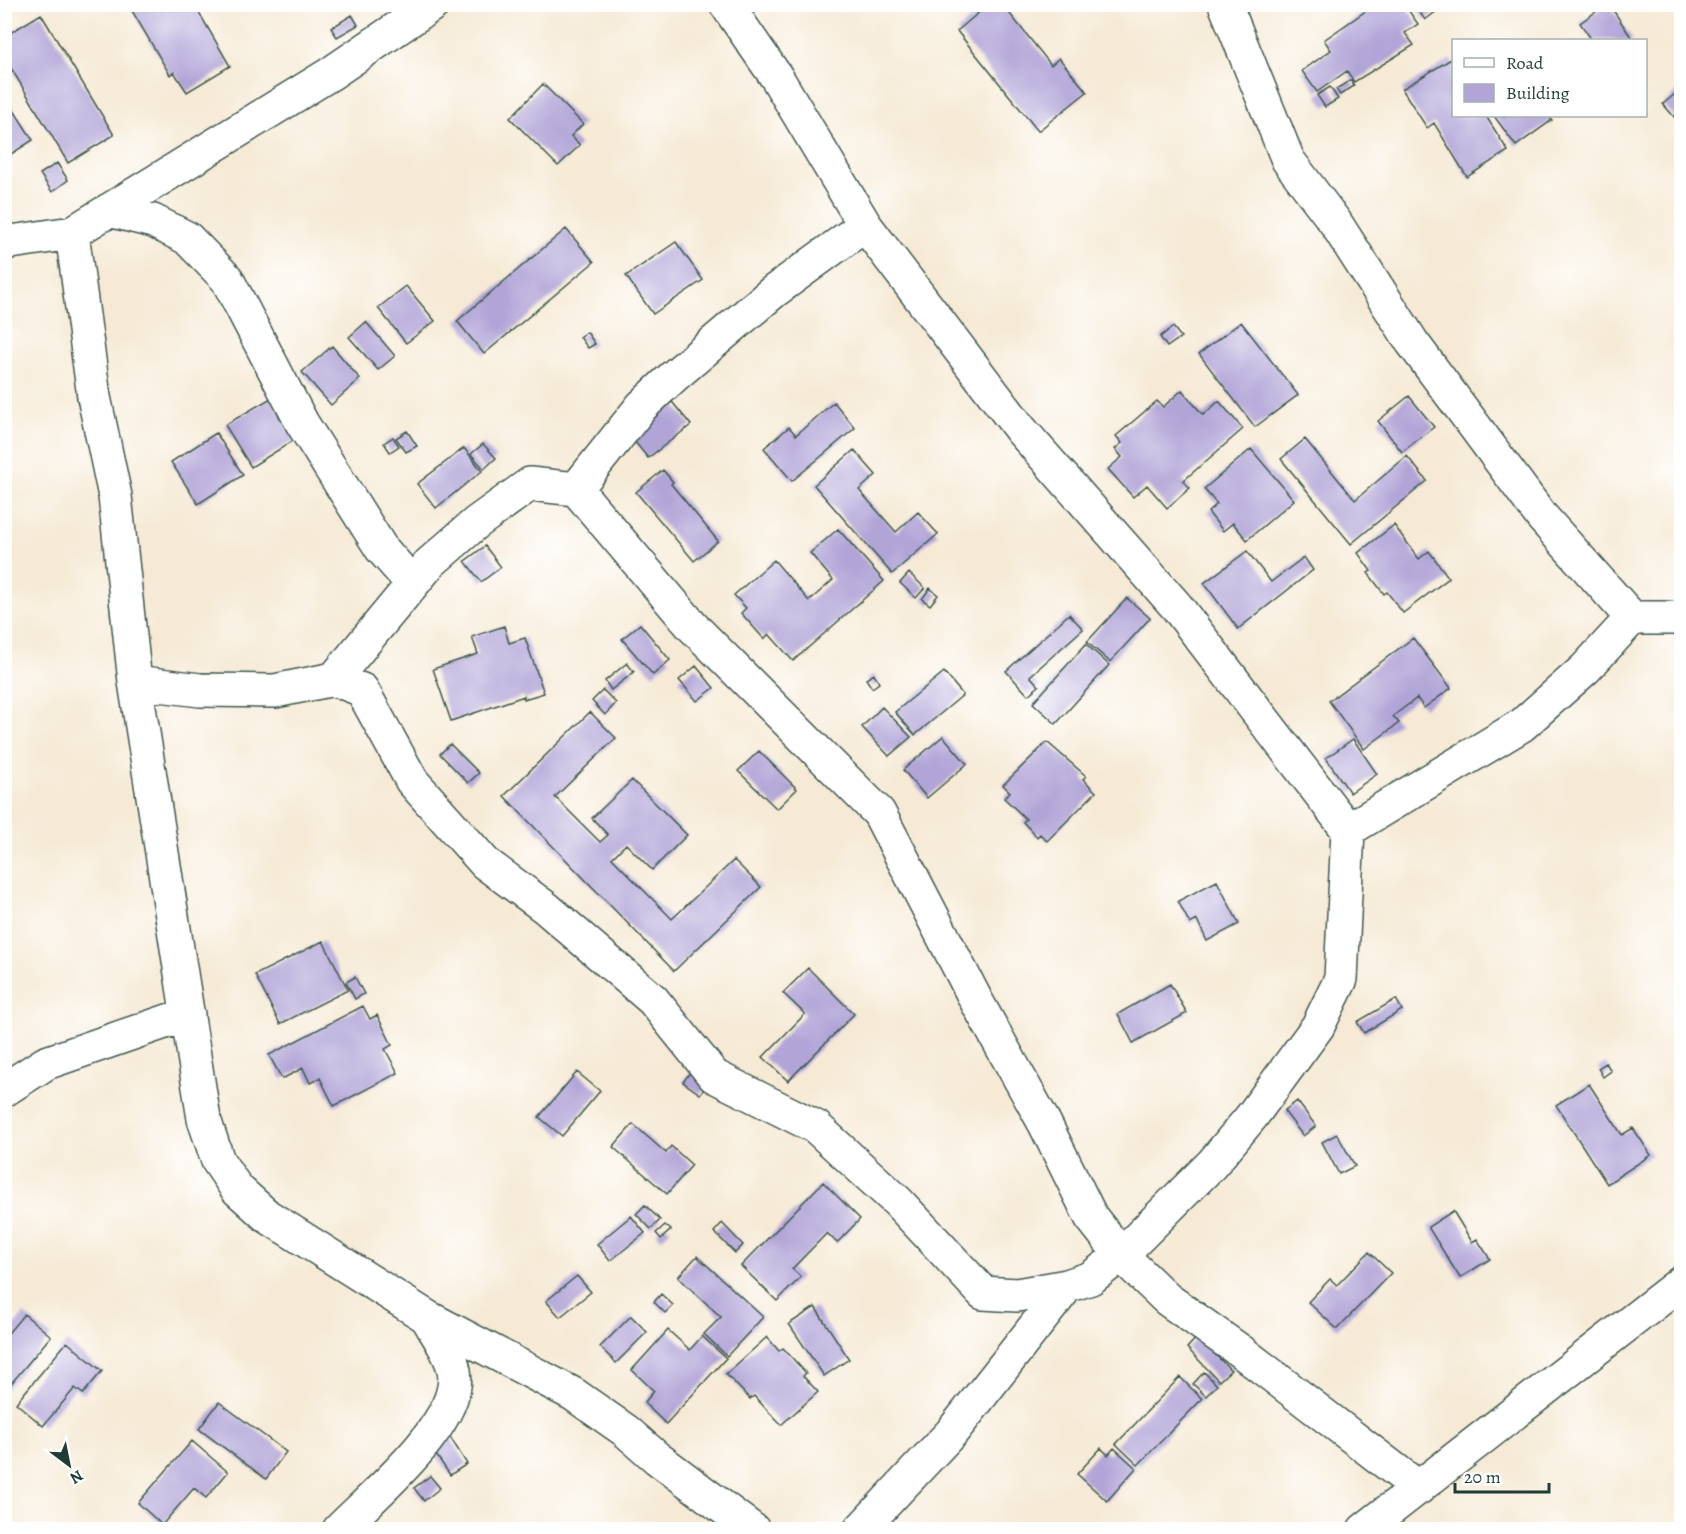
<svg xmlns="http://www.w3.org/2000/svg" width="1686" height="1534" font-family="Alegreya,serif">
	<rect width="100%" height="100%" fill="#fff"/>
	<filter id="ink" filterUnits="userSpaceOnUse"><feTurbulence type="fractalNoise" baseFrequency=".0167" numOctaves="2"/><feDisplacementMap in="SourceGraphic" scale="12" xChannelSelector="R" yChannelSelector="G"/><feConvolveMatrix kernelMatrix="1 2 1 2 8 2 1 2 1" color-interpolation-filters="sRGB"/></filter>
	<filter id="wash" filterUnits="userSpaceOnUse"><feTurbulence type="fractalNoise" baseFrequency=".008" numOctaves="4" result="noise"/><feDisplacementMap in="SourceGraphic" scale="24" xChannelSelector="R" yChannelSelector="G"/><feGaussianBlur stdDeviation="1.35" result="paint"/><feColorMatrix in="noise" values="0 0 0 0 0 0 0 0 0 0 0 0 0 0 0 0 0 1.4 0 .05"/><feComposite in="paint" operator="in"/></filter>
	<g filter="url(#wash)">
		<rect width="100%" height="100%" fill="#f6ead6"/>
		<g id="blocks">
			<path fill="#b1a4d7" d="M128,4H194L230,66L187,92L174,72L170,75Z
				M989,4H1002L1051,65L1059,58L1087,92L1038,131L957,31Z
				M1364,4H1404L1418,24L1405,33L1414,45L1354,82L1347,71L1317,92L1302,71L1331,50L1324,40L1367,10Z
				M1414,4H1446L1425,20Z
				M1607,4H1609L1633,40H1592L1580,23Z
				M41,14L114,135L68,163L5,58V36Z
				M352,15L358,25L337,37L331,28Z
				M1451,59L1454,63V116H1486L1508,151L1467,177L1434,123L1427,128L1402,89Z
				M1351,80L1354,86L1340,95L1336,89Z
				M543,84L583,124L571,136L580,145L558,166L510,118Z
				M1330,87L1338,99L1325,107L1317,95Z
				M1682,88V126L1663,104Z
				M4,95L33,140L8,156L4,150Z
				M1494,116H1549L1552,120L1516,146Z
				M57,163L68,180L52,192L40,174Z
				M566,229L594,262L484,354L457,321Z
				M676,242L703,280L653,314L626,276Z
				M406,286L435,321L406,343L378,308Z
				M366,322L395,356L378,370L349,337Z
				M1241,322L1298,395L1255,427L1199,354Z
				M1173,327L1181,337L1167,347L1160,337Z
				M587,332L595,344L588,348L580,337Z
				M332,346L360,379L331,405L302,372Z
				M1182,390L1203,415L1219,401L1243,429L1183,481L1190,488L1167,508L1147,485L1133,497L1108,469L1122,457L1115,449L1122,443L1116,436L1157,401L1163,407Z
				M1409,396L1434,427L1402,452L1378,421Z
				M668,397L691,425L648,458L626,431Z
				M271,398L296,439L251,467L225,425Z
				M834,402L855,428L792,481L764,448L789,427L796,435Z
				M407,431L417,446L406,452L396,438Z
				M216,433L243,475L198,504L171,462Z
				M393,437L399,446L390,452L384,443Z
				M1305,439L1355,500L1407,456L1427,481L1351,544L1281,459Z
				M483,444L496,458L484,469L471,454Z
				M464,448L482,471L436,508L417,484Z
				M1251,449L1294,500L1247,540L1233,523L1223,531L1208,512L1217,504L1204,489Z
				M854,450L876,475L859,490L896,532L918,512L938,534L892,574L814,485Z
				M663,470L673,482L671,484L718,541L694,561L636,492Z
				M1394,525L1419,559L1429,551L1449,578L1403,613L1387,592L1384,594L1368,573L1371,571L1358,553Z
				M838,529L884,581L793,661L769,634L764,639L741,613L746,608L734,595L774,560L809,601L833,580L810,553Z
				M485,546L501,567L481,582L465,561Z
				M1247,551L1271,582L1304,557L1313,570L1238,629L1204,583Z
				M909,573L925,588L916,598L900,583Z
				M930,588L938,595L930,605L922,599Z
				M1127,598L1150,618L1110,662L1087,642Z
				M1069,614L1083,629L1030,676L1039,686L1028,695L1006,671Z
				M640,624L670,660L653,675L622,639Z
				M504,626L509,643L525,638L544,693L524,699V696L451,721L433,669L478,654L472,637Z
				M1413,638L1451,688L1424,708L1417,698L1393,716L1399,723L1364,749L1329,701Z
				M1086,644L1109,665L1056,724L1033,703Z
				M627,663L634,672L611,690L605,681Z
				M696,666L714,688L697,701L679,680Z
				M944,672L963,695L915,735L895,712Z
				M874,674L879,683L872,688L866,679Z
				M603,690L616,703L605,715L592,701Z
				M882,707L911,737L889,756L862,727Z
				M590,712L616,738L555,797L600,842L608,835L592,818L632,780L687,835L652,870L626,844L612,858L672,919L734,860L761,887L674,971L504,796Z
				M943,736L967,764L927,798L903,770Z
				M1353,739L1377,774L1350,793L1326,758Z
				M1047,742L1086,776L1083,779L1096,792L1047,841L1040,834L1037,837L1023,822L1026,819L1004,798L1010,792L1003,785Z
				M450,744L479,773L468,783L440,754Z
				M759,751L797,789L777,809L738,771Z
				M1217,881L1239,924L1207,941L1197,920L1190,924L1178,901Z
				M323,941L348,990L280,1024L255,975Z
				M808,968L854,1014L788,1081L763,1057L805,1014L783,993Z
				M355,977L364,994L355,999L346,982Z
				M1170,984L1187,1013L1133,1043L1118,1014Z
				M1396,999L1402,1010L1364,1033L1357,1022Z
				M363,1006L370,1019L377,1015L392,1045L385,1049L398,1073L334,1106L320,1078L310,1083L303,1068L282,1079L269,1055Z
				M1606,1063L1611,1071L1603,1077L1598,1068Z
				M693,1068L710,1081L700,1094L683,1082Z
				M577,1072L600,1091L562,1136L539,1117Z
				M1589,1084L1622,1135L1633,1128L1651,1155L1607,1184L1556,1105Z
				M1297,1101L1316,1126L1303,1136L1284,1111Z
				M633,1124L666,1153L671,1146L692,1165L667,1194L613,1147Z
				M1337,1134L1355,1166L1339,1174L1322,1142Z
				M823,1182L860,1219L837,1243L827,1233L792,1269L801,1277L777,1301L741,1266Z
				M645,1205L660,1220L651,1229L636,1214Z
				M1453,1211L1472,1242L1477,1239L1490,1259L1460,1278L1428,1227Z
				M631,1216L645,1233L610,1261L597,1244Z
				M722,1223L743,1245L735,1253L714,1232Z
				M665,1225L671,1230L661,1239L656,1233Z
				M1369,1252L1391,1273L1337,1329L1308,1302L1330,1279L1337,1285Z
				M697,1256L763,1317L727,1356L704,1334L721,1317L678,1277Z
				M577,1276L591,1292L560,1317L546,1301Z
				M661,1294L673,1305L665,1313L654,1302Z
				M815,1307L849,1359L824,1376L789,1324Z
				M24,1314L51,1336L4,1392V1338Z
				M631,1316L647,1332L616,1363L600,1347Z
				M668,1330L690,1350L702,1336L726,1358L666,1424L644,1403L654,1391L632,1370Z
				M767,1337L779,1351L783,1348L806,1373L803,1376L818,1392L781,1425L754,1396L750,1399L726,1374Z
				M1197,1337L1231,1370L1219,1381L1187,1348Z
				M67,1342L102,1371L83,1394L75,1388L43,1426L16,1403Z
				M1204,1372L1217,1385L1206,1396L1193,1384Z
				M1180,1377L1202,1399L1138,1465L1116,1444Z
				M219,1402L286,1452L266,1479L199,1429Z
				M450,1437L467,1464L450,1475L432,1449Z
				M192,1441L228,1472L206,1498L194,1488L162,1525L138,1503Z
				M1101,1448L1108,1455L1114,1448L1136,1468L1107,1501L1077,1474Z
				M430,1476L440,1488L424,1501L414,1488Z"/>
		</g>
	</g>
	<g filter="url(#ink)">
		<use href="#blocks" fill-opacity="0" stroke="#3f574c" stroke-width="1.5"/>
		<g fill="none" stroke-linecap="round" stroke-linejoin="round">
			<g stroke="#3f574c" stroke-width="36">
				<path id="street" d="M433,4L330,74L72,233L94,397L115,496L135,682L204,1119L218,1161L237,1189L267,1216L427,1317L573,1394L626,1431L657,1458L753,1530
					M726,4L777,78L865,225
					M1225,4L1288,160L1335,222L1412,342L1542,517L1632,618
					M109,210L153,221L187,238L227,279L302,423L381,548L412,583
					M4,243L72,233
					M576,489L642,406L673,377L773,292L865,225L1021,430L1177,607L1348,830
					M334,679L430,563L476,523L530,484L576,489L692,626L879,813L977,1002L1045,1124L1091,1217L1121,1255L1167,1299L1243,1353L1419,1488
					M135,682L200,690L275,691L334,679L362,690L412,781L485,863L546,908L653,1000L714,1076L816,1127L898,1202L983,1293L1017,1295L1067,1286L1091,1278L1121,1255L1212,1164L1252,1116L1318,1026L1341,979L1348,830L1522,725L1585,669L1632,618H1682
					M4,1090L46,1063L188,1014
					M339,1530C372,1496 469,1418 453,1366C448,1349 435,1332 427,1317
					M860,1530L952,1432L1067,1286
					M1364,1530L1682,1282"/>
			</g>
			<use href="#street" stroke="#fff" stroke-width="33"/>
		</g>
	</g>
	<rect width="1686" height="1534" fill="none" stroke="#fff" stroke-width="24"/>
	<rect x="1452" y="39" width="195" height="78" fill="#ffffff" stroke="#a5b1ae" stroke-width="1.5"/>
	<rect x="1464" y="58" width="30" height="9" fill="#ffffff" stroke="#a5b1ae" stroke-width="1.5"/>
	<text x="1506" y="69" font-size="18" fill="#1f3d34">Road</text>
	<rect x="1464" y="84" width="30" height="18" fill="#b1a4d7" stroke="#a5b1ae" stroke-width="1.5"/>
	<text x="1506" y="99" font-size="18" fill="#1f3d34">Building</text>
	<g transform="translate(69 1465) rotate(148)" stroke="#ffffff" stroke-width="4.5" paint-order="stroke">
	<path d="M0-4.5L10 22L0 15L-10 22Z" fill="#1f3d34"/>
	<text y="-9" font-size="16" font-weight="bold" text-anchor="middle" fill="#1f3d34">N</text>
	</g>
	<path d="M1455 1483v9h94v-9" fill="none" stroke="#1f3d34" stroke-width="3"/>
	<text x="1464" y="1483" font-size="18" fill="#1f3d34" stroke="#ffffff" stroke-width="4.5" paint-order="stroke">20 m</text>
</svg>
